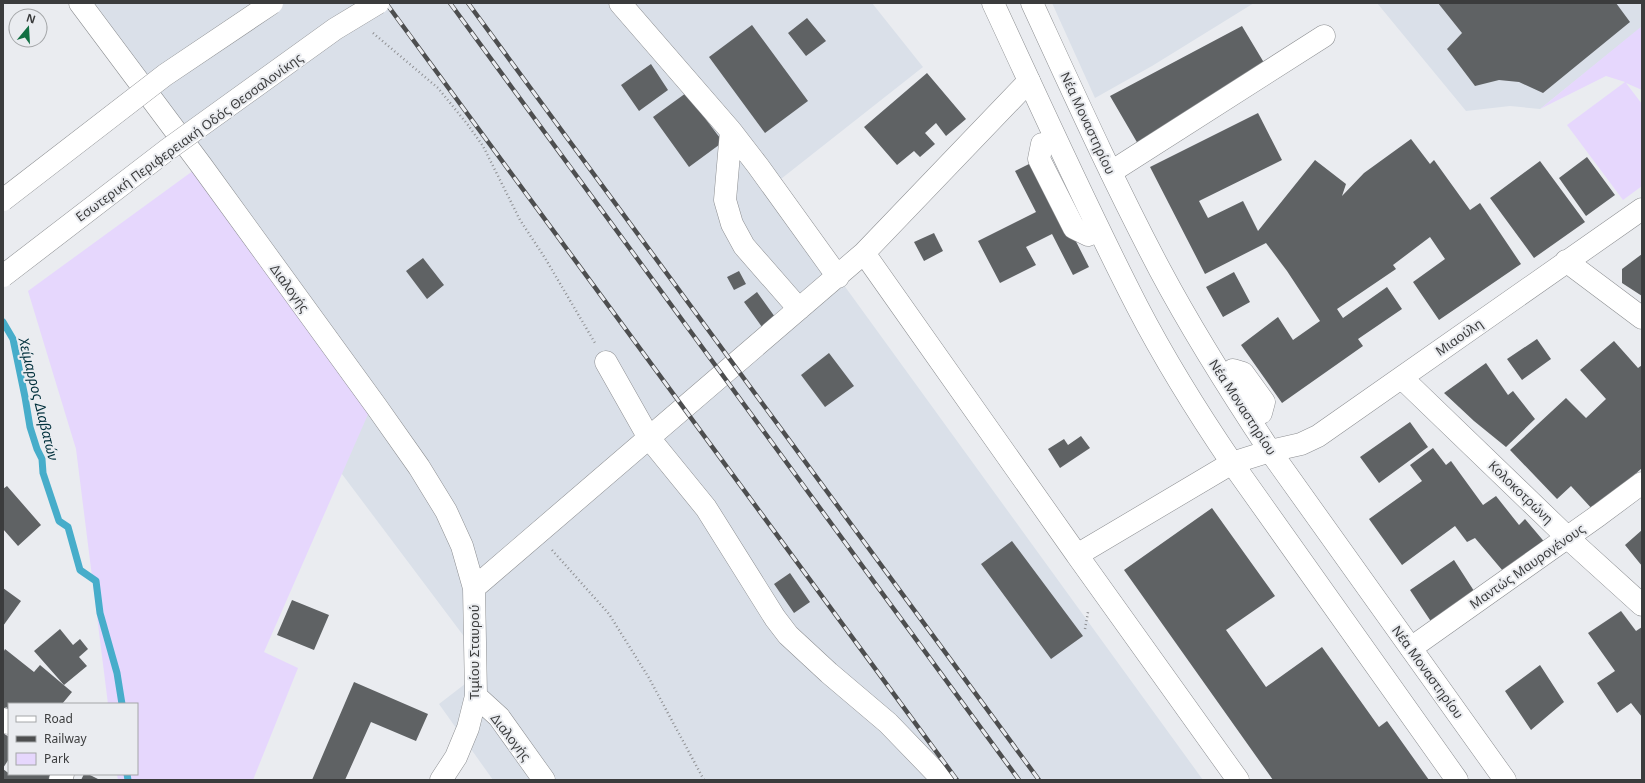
<svg xmlns="http://www.w3.org/2000/svg" width="1645" height="783" font-family="'Noto Sans',sans-serif">
	<rect width="100%" height="100%" fill="#eaecf0"/>
	<path fill="#dae0e9" d="M83,3H658L665,4L667,3H872L923,67L772,186L1203,780H493L439,704L487,667L272,381L207,160Z
		M1052,3H1254L1152,66L1095,98Z
		M1377,3H1642V27L1540,109L1510,106L1466,111Z"/>
	<path fill="#e6d7fd" d="M1642,26V90L1626,83L1642,104V186L1623,200L1567,125L1625,82L1606,76L1540,109Z
		M201,165L376,396L264,652L298,668L253,780H118L117,774H137V704H108L76,449L28,291Z"/>
	<g fill="none" stroke-linecap="round" stroke-linejoin="round">
		<path stroke="#47adca" stroke-width="7" d="M3,322L13,339L25,397L30,427L37,449L42,459L43,473L59,521L68,527L80,570L96,581L100,613L117,673L122,704
			M127,774L128,780"/>
	</g>
	<path fill="#5f6264" d="M1438,3H1616L1630,22L1543,93L1519,82L1499,80L1475,86L1447,49L1462,33Z
		M807,18L826,41L806,56L788,33Z
		M752,25L808,101L765,133L709,57Z
		M1242,26L1266,66L1138,144L1110,96Z
		M651,64L668,90L639,111L621,85Z
		M927,73L966,119L946,136L936,123L925,133L935,144L920,157L914,151L897,165L864,127Z
		M686,93L723,142L689,167L653,117Z
		M1258,113L1282,160L1199,201L1208,218L1243,201L1258,231L1315,160L1346,184L1342,196L1364,173L1411,139L1430,164L1434,160L1470,210L1480,203L1521,264L1439,320L1413,282L1445,259L1430,237L1393,265L1396,269L1337,309L1343,318L1387,287L1402,309L1358,339L1363,346L1282,403L1241,345L1278,317L1293,340L1320,321L1287,271L1266,243L1205,274L1150,167Z
		M1587,157L1615,195L1586,216L1559,178Z
		M1035,161L1089,267L1073,275L1052,234L1026,247L1036,265L1000,283L978,241L1036,212L1015,171Z
		M1540,161L1585,222L1534,258L1490,198Z
		M934,233L943,251L924,261L914,242Z
		M1642,254V296L1622,283V269Z
		M423,258L444,285L427,299L406,271Z
		M739,271L746,284L734,290L727,277Z
		M1234,272L1250,302L1223,317L1206,287Z
		M757,292L775,317L762,327L744,302Z
		M1537,339L1551,359L1522,380L1507,359Z
		M1614,341L1638,368L1642,365V468L1594,511L1571,486L1557,499L1510,450L1566,398L1586,418L1606,399L1580,370Z
		M829,353L854,386L825,407L801,375Z
		M1486,363L1508,395L1513,391L1535,419L1506,447L1474,421L1444,393Z
		M1410,422L1428,447L1379,483L1360,457Z
		M1081,436L1090,448L1060,468L1048,449L1064,439L1068,445Z
		M1433,448L1446,465L1451,461L1483,505L1496,496L1519,525L1525,519L1547,545L1508,577L1475,538L1467,542L1455,526L1402,565L1369,519L1422,481L1410,465Z
		M7,486L41,525L18,546L3,529V489Z
		M1212,508L1275,596L1226,630L1266,687L1322,647L1379,727L1387,721L1429,780H1273L1124,570Z
		M1642,530V566L1625,545Z
		M1012,541L1083,636L1051,659L981,564Z
		M1454,560L1476,594L1432,623L1410,590Z
		M790,573L810,602L794,613L774,584Z
		M3,588L21,601L3,626Z
		M292,600L329,615L314,650L277,635Z
		M1621,611L1636,631L1642,627V717L1631,703L1617,713L1597,683L1615,671L1588,633Z
		M60,629L73,645L80,639L88,649L79,657L87,666L64,685L34,651Z
		M5,649L34,672L40,665L72,692L62,704H9V710L6,707L3,711V653Z
		M1540,665L1564,702L1531,730L1505,691Z
		M354,682L428,714L416,741L371,722L345,780H312Z
		M3,733L9,737V759L3,768Z
		M3,769L11,775L61,774L57,780H3Z
		M84,774H88L100,780H81Z"/>
	<g fill="none" stroke-linecap="round" stroke-linejoin="round">
		<g stroke="#8c8e91" stroke-width="23">
			<path id="minor" d="M80,3L201,165L376,406L419,467L446,511L462,546L474,588L476,696L468,728L456,757L441,780
				M620,3L731,131L725,200L732,224L744,246L799,309
				M731,131L758,166L838,277
				M1042,144L1039,159L1074,228L1088,235
				M1111,172L1324,36
				M864,253L1029,81
				M1566,261L1642,318
				M606,362L649,438L706,508L775,618L788,635L829,673L888,723L943,780
				M1233,370L1243,373L1264,402L1261,413
				M1402,378L1568,538L1642,605
				M1077,555L1238,780
				M474,588L864,253L1077,555L1232,463L1270,451L1301,444L1318,436L1642,209
				M1411,648L1599,515L1642,483
				M476,696L499,717L544,780
				M3,719L9,723
				M60,780L63,774"/>
		</g>
		<g stroke="#8c8e91" stroke-width="23">
			<path id="major" d="M993,3C1040,104 1086,207 1137,306C1165,360 1198,413 1232,463L1457,780
				M1032,3C1073,92 1114,183 1160,270C1193,332 1231,392 1270,451L1505,780"/>
		</g>
		<path stroke="#8e8f92" stroke-width="2.5" stroke-dasharray="1 3" stroke-linecap="butt" d="M373,33L438,88L468,125L483,146L520,220L545,258L595,343
			M552,550L609,614L649,678L704,780
			M1085,629L1088,612"/>
		<use href="#minor" stroke="#fff" stroke-width="22"/>
		<use href="#major" stroke="#fff" stroke-width="22"/>
		<g stroke="#4d4e4f" stroke-width="4.5">
			<path id="rail" d="M386,3L957,780
				M450,3L1019,780
				M468,3L1039,780"/>
		</g>
		<use href="#rail" stroke="#eaecf0" stroke-width="3" stroke-dasharray="9" stroke-linecap="butt"/>
		<g stroke="#8c8e91" stroke-width="23" stroke-linecap="butt">
			<path id="highway-bridge" d="M3,200L165,75L272,3
				M3,276L167,150L335,29L378,3"/>
		</g>
		<use href="#highway-bridge" stroke="#fff" stroke-width="22"/>
	</g>
	<g text-anchor="middle" dominant-baseline="central" stroke-width="4" stroke-linejoin="round" paint-order="stroke">
		<g font-size="13" fill="#3b3c3d" stroke="#eaecf0">
			<text transform="translate(1088 123) rotate(65)">Νέα Μοναστηρίου</text>
			<text transform="translate(189 137) rotate(-36)">Εσωτερική Περιφερειακή Οδός Θεσσαλονίκης</text>
			<text transform="translate(290 288) rotate(54)">Διαλογής</text>
			<text transform="translate(1459 337) rotate(-35)">Μιαούλη</text>
			<text transform="translate(1243 407) rotate(57)">Νέα Μοναστηρίου</text>
			<text transform="translate(1521 492) rotate(44)">Κολοκοτρώνη</text>
			<text transform="translate(1527 566) rotate(-35)">Μαντώς Μαυρογένους</text>
			<text transform="translate(474 652) rotate(-90)">Τιμίου Σταυρού</text>
			<text transform="translate(1428 672) rotate(54)">Νέα Μοναστηρίου</text>
			<text transform="translate(511 737) rotate(52)">Διαλογής</text>
		</g>
		<g font-size="14" font-style="italic" fill="#00303c" stroke="#eaecf0">
			<text transform="translate(39 399) rotate(76)">Χείμαρρος Διαβατών</text>
		</g>
	</g>
	<rect width="1645" height="783" fill="none" stroke="#3b3c3d" stroke-width="8"/>
	<rect x="8" y="703" width="130" height="72" fill="#eaecf0" stroke="#a4a6a8"/>
	<rect x="16" y="716" width="20" height="6" fill="#ffffff" stroke="#a4a6a8"/>
	<text x="44" y="723" font-size="12" fill="#3b3c3d">Road</text>
	<rect x="16" y="736" width="20" height="6" fill="#4d4e4f" stroke="#a4a6a8"/>
	<text x="44" y="743" font-size="12" fill="#3b3c3d">Railway</text>
	<rect x="16" y="753" width="20" height="12" fill="#e6d7fd" stroke="#a4a6a8"/>
	<text x="44" y="763" font-size="12" fill="#3b3c3d">Park</text>
	<g transform="translate(28 28) rotate(18)"><circle r="19" fill="#eaecf0" stroke="#a4a6a8"/>
	<path d="M0-3L7 15L0 10L-7 15Z" fill="#126f43"/>
	<text y="-6" font-size="11" font-weight="bold" text-anchor="middle" fill="#3b3c3d">N</text>
	</g>
</svg>
